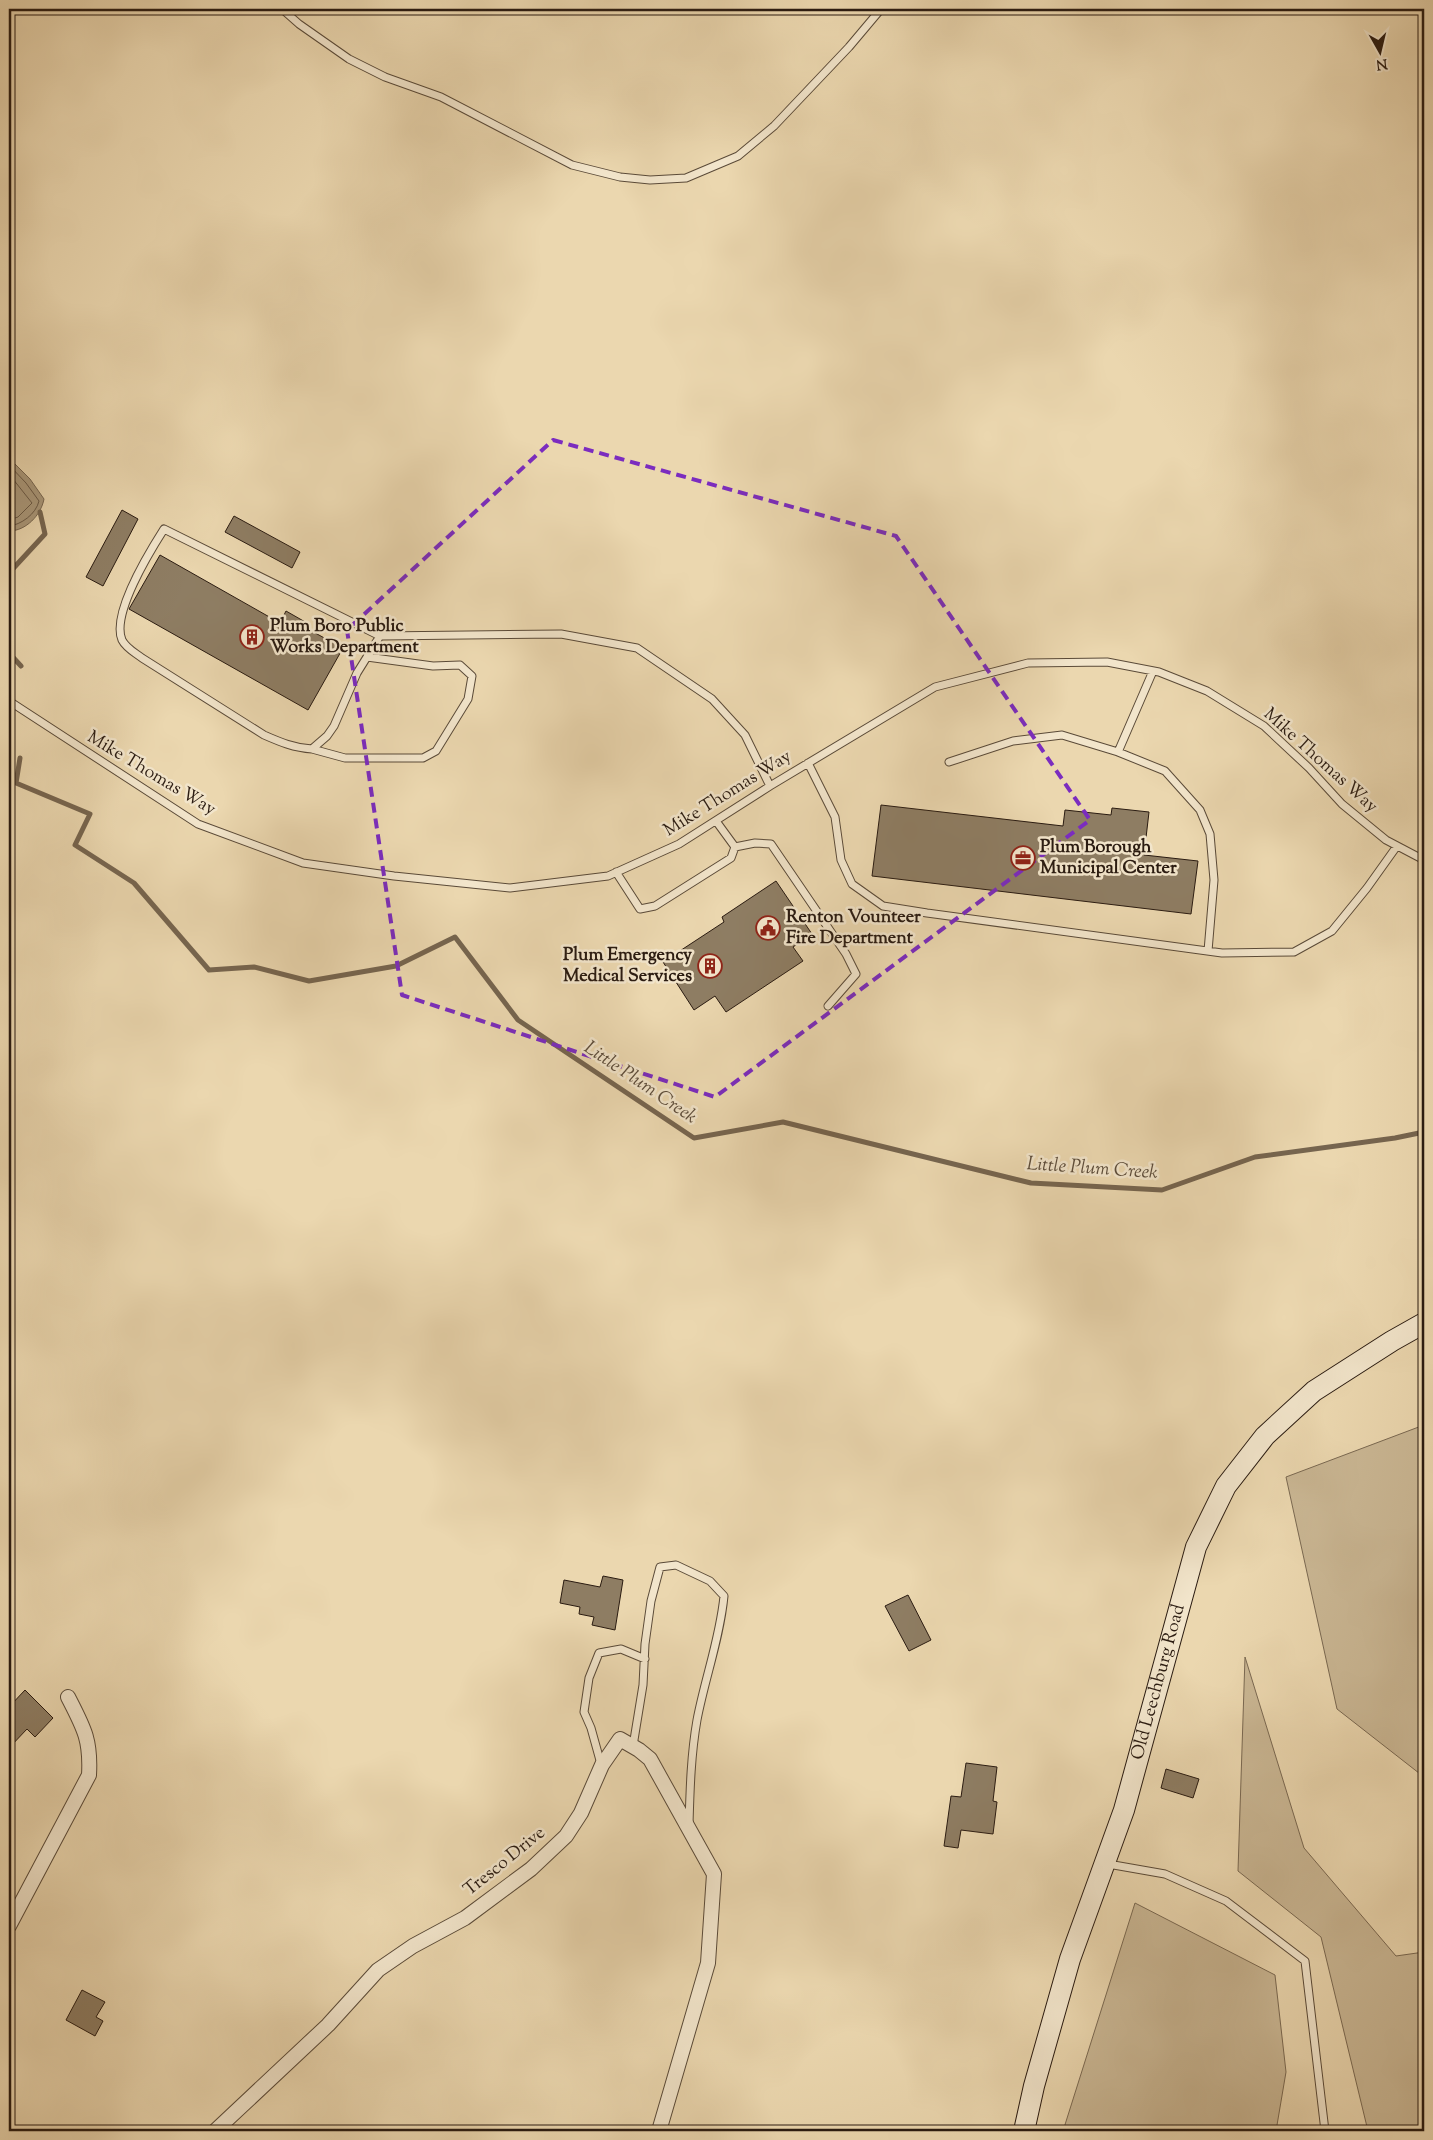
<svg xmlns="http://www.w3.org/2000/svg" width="1433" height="2140" font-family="'Sorts Mill Goudy',serif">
	<rect width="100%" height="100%" fill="#ebd7af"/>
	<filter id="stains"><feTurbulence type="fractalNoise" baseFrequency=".004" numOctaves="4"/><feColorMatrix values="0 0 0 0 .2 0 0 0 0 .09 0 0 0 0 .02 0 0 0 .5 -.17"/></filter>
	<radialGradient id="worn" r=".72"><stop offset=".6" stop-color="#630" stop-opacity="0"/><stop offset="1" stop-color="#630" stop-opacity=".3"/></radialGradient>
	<path fill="#cab794" stroke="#7a6952" d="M1424,1425V1777L1337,1709L1286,1477Z
		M1245,1657L1304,1848L1396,1956L1424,1952V2131H1368L1321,1937L1238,1871Z
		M1135,1903L1275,1975L1286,2072L1276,2131H1063Z"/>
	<path fill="#a99779" stroke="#76654f" d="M9,458L30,479L44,499C41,515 26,531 9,531Z"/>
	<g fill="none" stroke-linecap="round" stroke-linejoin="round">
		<path stroke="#6a5945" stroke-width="1" d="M9,465L26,483L39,501C36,514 21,525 9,526
			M9,474L32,503L18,517L9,520"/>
		<path stroke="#76654f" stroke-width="5" d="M9,573L45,534L40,512
			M9,653L21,666
			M20,758L16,783L90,814L75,845L134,883L209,970L254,967L309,981L396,966L455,937L518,1020L694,1138L783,1122L1031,1183L1162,1190L1255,1157L1395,1138L1424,1132"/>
	</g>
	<path fill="#8e7d63" stroke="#2a1b11" d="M122,510L138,519L103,586L86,577Z
		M234,516L300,552L292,568L225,532Z
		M160,555L280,623L286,611L307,623L304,627L343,648L308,710L129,609Z
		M881,805L1063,826L1065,810L1111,815L1112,808L1149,812L1144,855L1198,861L1191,914L872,876Z
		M776,881L812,934L793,947L803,961L726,1012L715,996L694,1010L663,962L724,922L722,917Z
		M603,1576L623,1580L615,1630L592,1625L594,1617L579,1614L580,1607L560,1603L564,1580L600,1587Z
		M908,1595L931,1640L909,1651L885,1606Z
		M25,1690L53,1718L35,1737L27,1729L9,1748V1707Z
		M966,1763L997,1767L993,1801L997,1802L993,1834L961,1830L958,1848L944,1846L951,1796L961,1797Z
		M1166,1769L1199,1779L1193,1798L1161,1788Z
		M82,1990L105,2002L96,2017L103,2021L95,2036L66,2020Z"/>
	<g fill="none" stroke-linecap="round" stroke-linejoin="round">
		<g stroke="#5a4a38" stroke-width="9">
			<path id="lane" d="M282,9L299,24L349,59L385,77L441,97L572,165L620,177L650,180L686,178L738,156L774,126L849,47L881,9
				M380,636L357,673L334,726L327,736L312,749C294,748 280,742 264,735L142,658C134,652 126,648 122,640C111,614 150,551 164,529L380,636L561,634L637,648L712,699L745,735L770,786
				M9,701L198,824L303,863L394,876L510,888L608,876L679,844L770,786L935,687L1028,663L1107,662L1159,672L1207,691L1264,726L1309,768L1342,804L1386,840L1424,860
				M312,749L345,758H423L436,751L468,699L472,676L460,665L433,666L367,657
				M1118,752L1153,671
				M949,762L1013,741L1062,735L1118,752L1165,771L1200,810L1210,834L1214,880L1208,951
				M808,763L835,817L841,860L852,884L883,906L927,913L1222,953L1294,952L1332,931L1367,888L1397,846
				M735,847L755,843L771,844L846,954L856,974L828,1006
				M616,872L640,909L655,906L731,858L735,847L716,821
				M633,1746L643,1685L645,1644L651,1601L660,1567L676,1565L710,1581L724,1596C720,1638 705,1678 697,1720C691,1754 690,1789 689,1824
				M601,1764L591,1728L584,1712L589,1678L599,1653L621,1649L645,1659
				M1108,1864L1165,1874L1226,1901L1305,1961L1325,2131"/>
		</g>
		<g stroke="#5a4a38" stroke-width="16">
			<path id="street" d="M9,1926L89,1775C91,1740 84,1728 68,1697
				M215,2131L328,2025L378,1970L413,1946L465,1918L531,1869L566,1836L581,1813L602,1765L620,1739L639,1750L650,1759L714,1874L708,1963L659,2131"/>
		</g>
		<g stroke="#2a1b11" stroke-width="22">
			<g id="secondary">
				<path id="s1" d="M1024,2131L1034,2086L1070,1959L1124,1810L1196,1547L1226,1486L1265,1436L1314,1391L1392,1341L1424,1323"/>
			</g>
		</g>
		<use href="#lane" stroke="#f2e5cb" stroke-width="7"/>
		<use href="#street" stroke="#f2e5cb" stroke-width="14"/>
		<use href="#secondary" stroke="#f2e5cb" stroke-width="20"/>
	</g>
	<path fill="none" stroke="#7b2cbf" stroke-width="4" stroke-dasharray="10 6" stroke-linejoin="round" d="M553,440L896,536L1090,820L715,1097L402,995L347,630Z"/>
	<defs>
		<g id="building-ring" transform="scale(1.25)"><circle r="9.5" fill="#f2e5cb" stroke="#8f2418" stroke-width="1.5"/><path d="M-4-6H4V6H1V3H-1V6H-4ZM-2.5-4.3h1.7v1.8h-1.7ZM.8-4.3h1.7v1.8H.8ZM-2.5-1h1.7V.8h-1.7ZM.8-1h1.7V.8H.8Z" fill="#8f2418"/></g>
		<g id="office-ring" transform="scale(1.25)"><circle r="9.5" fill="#f2e5cb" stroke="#8f2418" stroke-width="1.5"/><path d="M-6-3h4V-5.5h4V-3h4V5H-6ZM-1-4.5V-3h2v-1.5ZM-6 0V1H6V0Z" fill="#8f2418"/></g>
		<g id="civic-ring" transform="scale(1.25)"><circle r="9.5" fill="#f2e5cb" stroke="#8f2418" stroke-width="1.5"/><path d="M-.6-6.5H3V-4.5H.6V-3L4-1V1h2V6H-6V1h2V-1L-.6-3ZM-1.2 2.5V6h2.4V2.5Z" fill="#8f2418"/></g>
	</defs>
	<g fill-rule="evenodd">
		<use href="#building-ring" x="252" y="637"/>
		<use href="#office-ring" x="1023" y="858"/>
		<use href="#civic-ring" x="768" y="928"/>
		<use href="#building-ring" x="710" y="966"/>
	</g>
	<g text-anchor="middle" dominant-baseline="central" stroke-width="5" stroke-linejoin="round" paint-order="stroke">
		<g font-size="18" font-weight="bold" fill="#2a1b11" stroke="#f2e5cb" text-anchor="start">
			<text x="270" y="627">Plum Boro Public<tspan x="270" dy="21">Works Department</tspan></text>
			<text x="1040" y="848">Plum Borough<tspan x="1040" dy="21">Municipal Center</tspan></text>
			<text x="786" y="918">Renton Vounteer<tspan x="786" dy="21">Fire Department</tspan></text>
			<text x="692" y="956" text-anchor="end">Plum Emergency<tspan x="692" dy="21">Medical Services</tspan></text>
		</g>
		<g font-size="18" fill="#2a1b11" stroke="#f2e5cb">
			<text transform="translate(1320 761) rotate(42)">Mike Thomas Way</text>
			<text transform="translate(151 774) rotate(31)">Mike Thomas Way</text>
			<text transform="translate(728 794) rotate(-32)">Mike Thomas Way</text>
			<text stroke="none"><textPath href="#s1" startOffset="469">Old Leechburg Road</textPath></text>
			<text transform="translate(505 1862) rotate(-39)">Tresco Drive</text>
		</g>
		<g font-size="19" font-style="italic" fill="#5d4d3b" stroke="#f2e5cb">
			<text transform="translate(640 1083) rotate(34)">Little Plum Creek</text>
			<text transform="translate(1092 1169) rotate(4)">Little Plum Creek</text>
		</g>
	</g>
	<rect width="1433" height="2140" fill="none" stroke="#ebd7af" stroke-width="30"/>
	<rect x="10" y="10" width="1413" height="2120" fill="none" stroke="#2a1b11" stroke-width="2.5"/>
	<rect x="15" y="15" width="1403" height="2110" fill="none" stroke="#2a1b11"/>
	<g transform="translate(1380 52) rotate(172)" stroke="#f2e5cb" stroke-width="4" paint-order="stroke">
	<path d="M0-4L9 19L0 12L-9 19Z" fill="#2a1b11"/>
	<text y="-8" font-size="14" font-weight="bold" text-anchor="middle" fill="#2a1b11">N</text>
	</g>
	<rect width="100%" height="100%" filter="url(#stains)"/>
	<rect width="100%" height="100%" fill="url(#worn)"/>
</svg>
